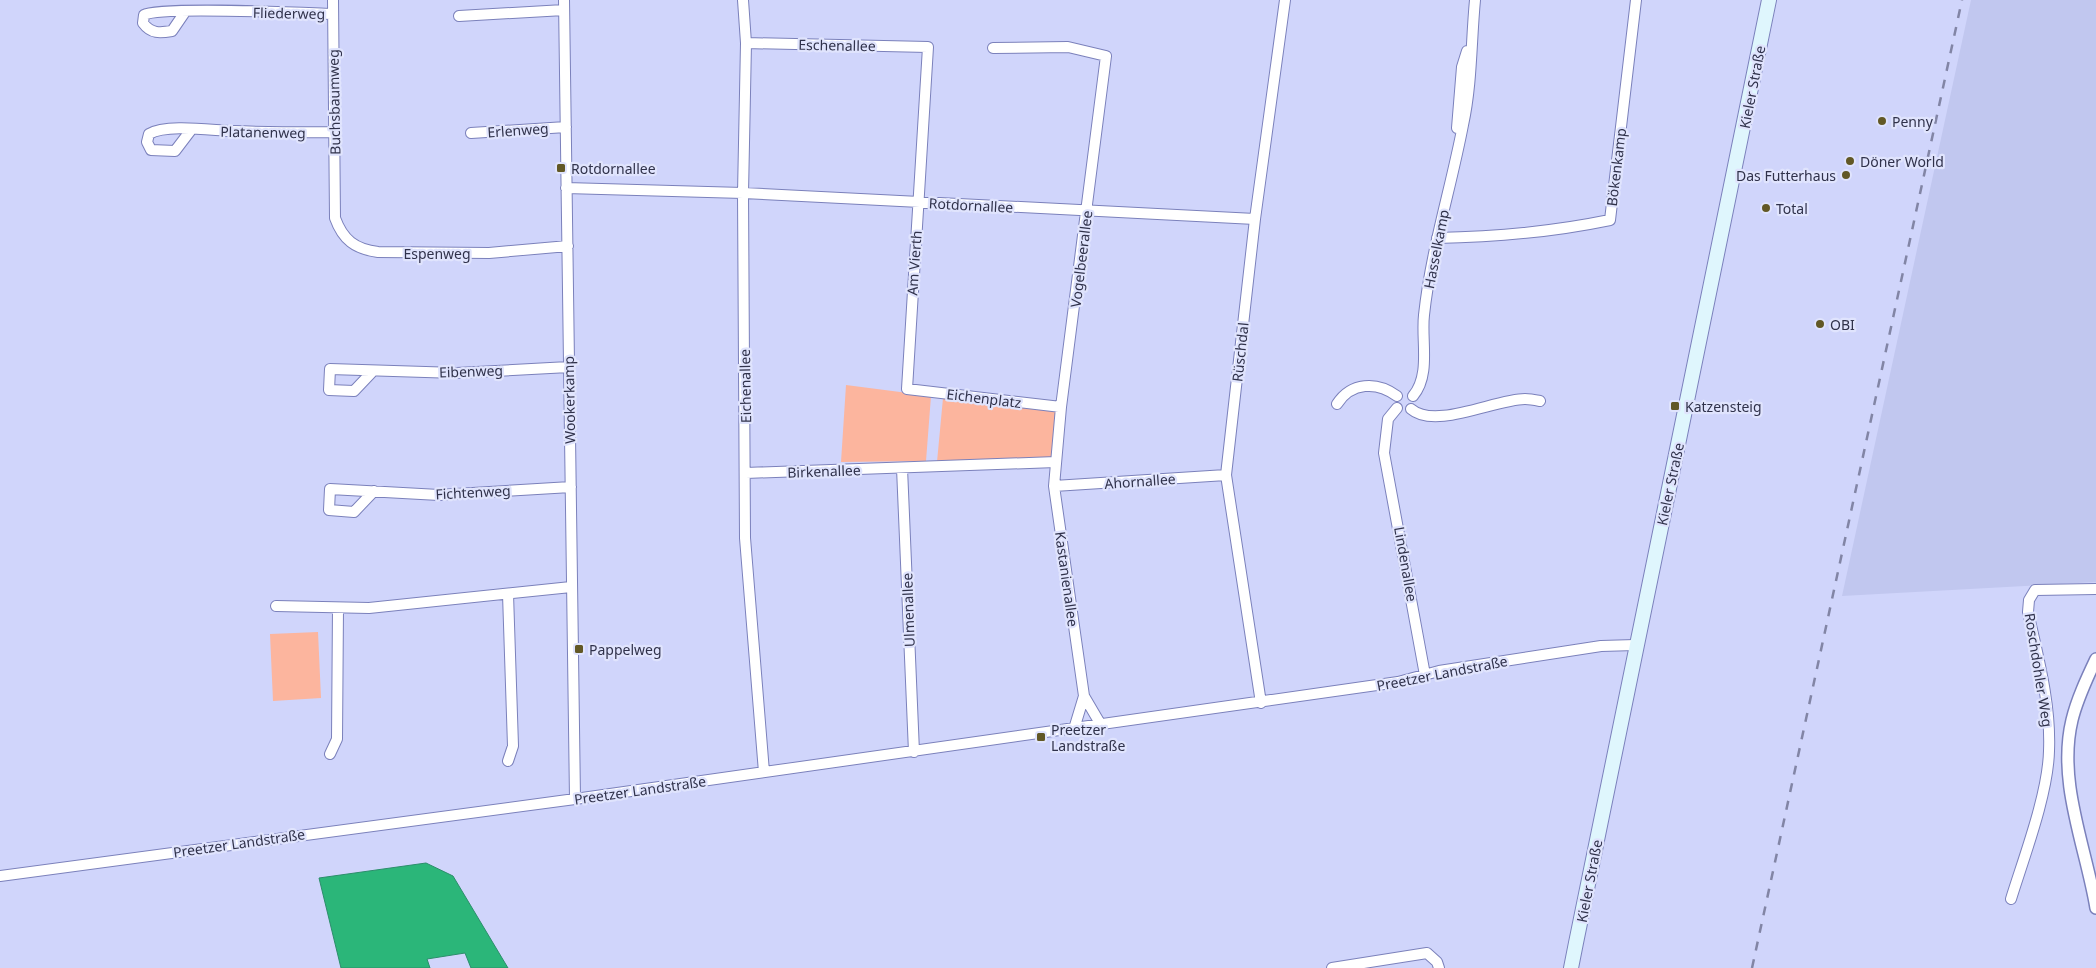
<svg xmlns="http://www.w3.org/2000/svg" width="2096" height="968" font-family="'Noto Sans',sans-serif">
	<rect width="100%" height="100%" fill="#d0d5fb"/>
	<path fill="#c1c7ef" d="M1971,0H2096V582L1842,596Z"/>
	<path fill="#fcb59e" d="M846,385L931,396L926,461L841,462Z
		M943,398L1056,412L1052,458L937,462Z
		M318,632L321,698L273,701L270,634Z"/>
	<path fill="#2bb679" stroke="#2c8e6b" d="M426,863L453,876L508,968H471L465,953L427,959L430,968H341L319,878Z"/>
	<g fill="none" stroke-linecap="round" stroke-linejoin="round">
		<g stroke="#7b81bb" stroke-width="12">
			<path id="minor" d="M333,0L335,218C343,240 355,249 378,252L489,253L568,246
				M564,0L575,799
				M743,0L746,43L743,193L745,538L764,772
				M185,12L172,31C160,33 151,34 143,23L144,15C159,6 305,13 333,14
				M459,16L564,10
				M746,43L928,47L907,389L1061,407
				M993,48L1068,47L1106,56L1061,407L1054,486L1084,696L1101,725
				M1457,128L1462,67L1467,51
				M191,130L175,151L151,150L147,142L149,134C166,124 209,130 230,131C265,132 299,133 334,132
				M471,133L566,127
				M566,188L743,193L1255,219
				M1437,238C1496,237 1552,232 1610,220L1636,0
				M373,371L354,391L329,390L330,369L457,373L569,367
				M1413,396C1431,375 1421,340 1424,315C1431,250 1451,188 1463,125C1472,84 1471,42 1475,0
				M1337,404C1351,382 1377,381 1397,396
				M1397,408L1388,419L1384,453L1425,675
				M1411,409C1435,430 1496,399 1525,399C1530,399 1535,400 1540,401
				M902,468L914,752
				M746,473L1056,462
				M1054,486L1226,475
				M374,491L354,512L329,510L330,489L439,495L571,487
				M276,606L369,608L571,587
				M1261,703L1226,475L1255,219L1285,0
				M1074,729L1084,696
				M330,754L337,739L338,608
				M508,761L513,746L508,594
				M0,876L575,799L1398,682L1439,671L1601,646L1635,645
				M2011,899C2024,857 2048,794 2049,751C2051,704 2038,657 2028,612L2029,600L2035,590L2096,589
				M1332,968L1427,953L1437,962L1439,968"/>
		</g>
		<g stroke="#7b81bb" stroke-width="14">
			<path id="tertiary" d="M2096,659C2087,678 2077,699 2072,720C2057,782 2086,847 2096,908"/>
		</g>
		<g stroke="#7b81bb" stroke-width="16">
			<path id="secondary" d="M1571,968C1635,645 1704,323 1769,0"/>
		</g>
		<use href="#minor" stroke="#fff" stroke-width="10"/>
		<use href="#tertiary" stroke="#fff" stroke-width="11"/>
		<use href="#secondary" stroke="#dff6fd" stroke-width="14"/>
		<path stroke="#8285a5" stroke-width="2.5" stroke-dasharray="9 9" stroke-linecap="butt" d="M1752,968L1962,0"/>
	</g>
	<g fill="#625825" stroke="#e0e4fd" stroke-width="2">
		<circle cx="1882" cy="121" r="5"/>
		<circle cx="1850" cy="161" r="5"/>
		<rect x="556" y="163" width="10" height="10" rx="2.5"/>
		<circle cx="1846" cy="175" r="5"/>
		<circle cx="1766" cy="208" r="5"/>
		<circle cx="1820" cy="324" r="5"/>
		<rect x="1670" y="401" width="10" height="10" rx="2.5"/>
		<rect x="574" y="644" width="10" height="10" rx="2.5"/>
		<rect x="1036" y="732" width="10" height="10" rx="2.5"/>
	</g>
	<g text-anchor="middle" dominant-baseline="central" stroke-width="4.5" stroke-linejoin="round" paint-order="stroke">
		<g font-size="14" fill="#30324b" stroke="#e0e4fd">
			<text transform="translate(289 13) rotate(1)">Fliederweg</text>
			<text transform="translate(837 45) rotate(1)">Eschenallee</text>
			<text transform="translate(1752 87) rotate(-79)">Kieler Straße</text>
			<text transform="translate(334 102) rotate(-91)">Buchsbaumweg</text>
			<text transform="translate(518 130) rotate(-4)">Erlenweg</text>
			<text transform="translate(263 132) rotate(1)">Platanenweg</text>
			<text transform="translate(1616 167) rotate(-83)">Bökenkamp</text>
			<text transform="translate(971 205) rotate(3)">Rotdornallee</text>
			<text transform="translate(1436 249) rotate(-79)">Hasselkamp</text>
			<text x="437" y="253">Espenweg</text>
			<text transform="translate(1081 259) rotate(-83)">Vogelbeerallee</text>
			<text transform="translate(914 263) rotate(-86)">Am Vierth</text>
			<text transform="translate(1240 352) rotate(-84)">Rüschdal</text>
			<text transform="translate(471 371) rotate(-2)">Eibenweg</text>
			<text transform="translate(745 386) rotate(-91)">Eichenallee</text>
			<text transform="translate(984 398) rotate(7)">Eichenplatz</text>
			<text transform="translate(569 400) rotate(-91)">Wookerkamp</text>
			<text transform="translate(824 471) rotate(-2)">Birkenallee</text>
			<text transform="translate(1140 481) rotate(-4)">Ahornallee</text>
			<text transform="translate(1670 484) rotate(-78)">Kieler Straße</text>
			<text transform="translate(473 492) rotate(-3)">Fichtenweg</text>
			<text transform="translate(1406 564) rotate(80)">Lindenallee</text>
			<text transform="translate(1067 579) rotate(82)">Kastanienallee</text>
			<text transform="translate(908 610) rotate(-92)">Ulmenallee</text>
			<text transform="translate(2039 670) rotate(81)">Roschdohler Weg</text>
			<text transform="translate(1442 673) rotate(-11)">Preetzer Landstraße</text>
			<text transform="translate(640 790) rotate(-8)">Preetzer Landstraße</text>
			<text transform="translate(239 843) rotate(-8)">Preetzer Landstraße</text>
			<text transform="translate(1589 881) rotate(-79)">Kieler Straße</text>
		</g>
		<g font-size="14" fill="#30324b" stroke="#e0e4fd" text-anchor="start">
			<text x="1892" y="121">Penny</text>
			<text x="1860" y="161">Döner World</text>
			<text x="571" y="168">Rotdornallee</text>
			<text x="1836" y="175" text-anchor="end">Das Futterhaus</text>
			<text x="1776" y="208">Total</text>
			<text x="1830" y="324">OBI</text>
			<text x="1685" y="406">Katzensteig</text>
			<text x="589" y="649">Pappelweg</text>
			<text x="1051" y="729">Preetzer<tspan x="1051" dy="16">Landstraße</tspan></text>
		</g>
	</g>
</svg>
